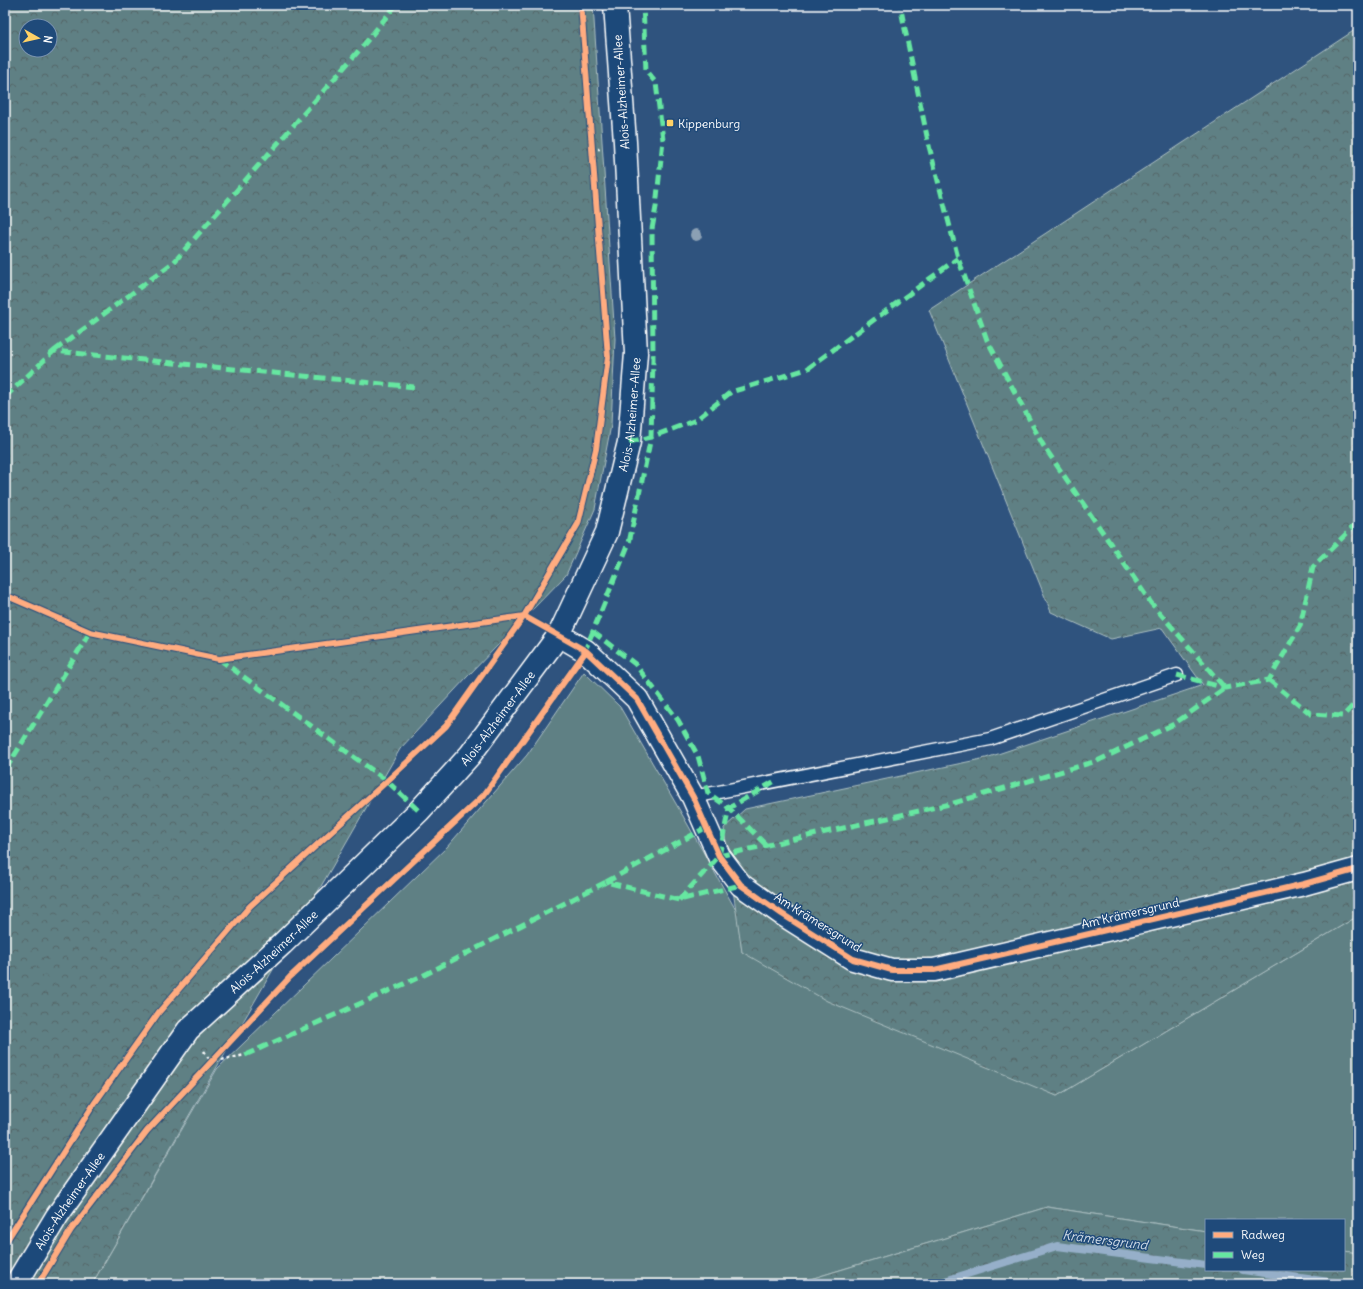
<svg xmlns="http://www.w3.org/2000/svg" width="1363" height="1289" font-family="Delius,sans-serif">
	<defs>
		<pattern id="forest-crowns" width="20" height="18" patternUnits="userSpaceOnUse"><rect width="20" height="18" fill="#5e8084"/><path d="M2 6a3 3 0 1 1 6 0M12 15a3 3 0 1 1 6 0" fill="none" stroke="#556668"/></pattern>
	</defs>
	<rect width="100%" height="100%" fill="#2f537e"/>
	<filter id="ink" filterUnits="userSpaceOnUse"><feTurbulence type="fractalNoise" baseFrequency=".025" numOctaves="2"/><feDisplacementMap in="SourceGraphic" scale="8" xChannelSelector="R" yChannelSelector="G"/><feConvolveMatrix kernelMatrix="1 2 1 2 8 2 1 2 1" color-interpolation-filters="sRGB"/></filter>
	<g filter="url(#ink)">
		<path fill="#5e8084" stroke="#aec0c2" d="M584,672L620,707L679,809L737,912L742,952L1057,1096L1358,916V1253L1344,1251V1220H1206V1231L1047,1207L794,1284H92L217,1069L447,847L527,755Z"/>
		<path fill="url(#forest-crowns)" stroke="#aec0c2" fill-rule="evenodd" d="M5,5H593L615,339L611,425L595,509L566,575L467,677L400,749L92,1284H5ZM26,26H50V50H26Z
			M1358,28V916L1057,1096L827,1001L742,952L724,828L745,809L986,758L1203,685L1162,628L1111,639L1051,612L929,310Z
			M1047,1207L1206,1231V1270H1344V1251L1358,1253V1284H794Z"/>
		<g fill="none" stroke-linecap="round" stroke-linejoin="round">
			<path stroke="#96afc9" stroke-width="8" d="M1243,1270L1344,1284
				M935,1284L1057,1246L1206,1265"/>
			<g stroke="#fff" stroke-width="15">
				<path id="service" d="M693,797L990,739L1177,675"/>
			</g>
			<g stroke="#fff" stroke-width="25">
				<path id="minor" d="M559,635L586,651L637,699L693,797L719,856L741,885L782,914L853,959L892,970H934L1304,884L1358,869"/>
			</g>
			<g stroke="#fff" stroke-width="25">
				<g id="tertiary">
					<path id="s1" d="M16,1284L57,1216L188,1030L282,944L419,811L470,755L559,635L607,532L629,442L636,353L625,142L615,5"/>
				</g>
			</g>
			<path stroke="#fff" stroke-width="2.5" stroke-dasharray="3 3" stroke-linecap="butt" d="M661,122L670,123
				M592,149H600
				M204,1051L211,1062L245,1055"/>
			<use href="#service" stroke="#1f4a7a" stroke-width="12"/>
			<use href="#minor" stroke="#1f4a7a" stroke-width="22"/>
			<use href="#tertiary" stroke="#1f4a7a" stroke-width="22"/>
			<path stroke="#66e7a1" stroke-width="5" stroke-dasharray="10 5" stroke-linecap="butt" d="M54,351L174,262L362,47L396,5
				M5,397L54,351L414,387
				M629,442L651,437L696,420L731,392L807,369L958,258
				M593,632L635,664L678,720L698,756L708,793L729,808L766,845
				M584,653L629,543L651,437L653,359L652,229L656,207L663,140L656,83L646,71L643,5
				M219,659L387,781L419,811
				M1177,675L1225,688L1269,680L1300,626L1313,567L1358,522
				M1269,680L1311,714L1343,716L1358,700
				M5,769L11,761L90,632
				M719,856L950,804L1097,761L1174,724L1225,688L1151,603L1043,445L987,340L958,258L929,146L900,5
				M606,882L707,827
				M679,900L719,856L729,808L775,781
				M245,1055L422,976L606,882L679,900L741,885"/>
			<g stroke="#1f4a7a" stroke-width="8">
				<path id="cycleway" d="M5,595L90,632L219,659L524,616L586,651L637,699L693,797L719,856L741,885L782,914L853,959L892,970H934L1304,884L1358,869
					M5,1243L94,1104L159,1012L250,906L387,781L446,726L524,616L578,524L596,449L608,357L581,5
					M38,1284L71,1230L147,1131L290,977L484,795L586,651"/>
			</g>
			<use href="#cycleway" stroke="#ffac80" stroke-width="6"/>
		</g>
		<circle fill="#8ba0b4" cx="696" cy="235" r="6"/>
	</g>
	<rect fill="#ffd166" stroke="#1f4a7a" stroke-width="1.5" x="666" y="119" width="8" height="8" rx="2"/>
	<g text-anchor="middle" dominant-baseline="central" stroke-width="3" stroke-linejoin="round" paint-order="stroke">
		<g font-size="12" fill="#fff" stroke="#1f4a7a">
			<text transform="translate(621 92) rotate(-94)">Alois-Alzheimer-Allee</text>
			<text stroke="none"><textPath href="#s1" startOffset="1084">Alois-Alzheimer-Allee</textPath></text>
			<text stroke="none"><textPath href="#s1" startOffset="747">Alois-Alzheimer-Allee</textPath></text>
			<text transform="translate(1130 913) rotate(-13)">Am Krämersgrund</text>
			<text transform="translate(818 922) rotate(32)">Am Krämersgrund</text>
			<text stroke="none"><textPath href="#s1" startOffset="423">Alois-Alzheimer-Allee</textPath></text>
			<text stroke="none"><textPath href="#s1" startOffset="99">Alois-Alzheimer-Allee</textPath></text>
		</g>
		<g font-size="12" fill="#fff" stroke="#1f4a7a" text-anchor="start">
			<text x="678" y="123">Kippenburg</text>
		</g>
		<g font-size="13" font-style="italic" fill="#d3dee8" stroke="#1f4a7a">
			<text transform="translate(1105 1240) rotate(7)">Krämersgrund</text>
		</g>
	</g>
	<rect width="1363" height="1289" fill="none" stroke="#1f4a7a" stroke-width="20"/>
	<rect x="10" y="10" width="1343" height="1269" fill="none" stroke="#fff" stroke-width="1.5" filter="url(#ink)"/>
	<rect x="1205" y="1219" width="140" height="52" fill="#1f4a7a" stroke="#7992af"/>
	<rect x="1213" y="1232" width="20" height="6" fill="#ffac80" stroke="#7992af"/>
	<text x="1241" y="1239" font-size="12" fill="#ffffff">Radweg</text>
	<rect x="1213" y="1252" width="20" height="6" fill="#66e7a1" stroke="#7992af"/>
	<text x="1241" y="1259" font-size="12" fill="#ffffff">Weg</text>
	<g transform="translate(38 38) rotate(98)"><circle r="19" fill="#1f4a7a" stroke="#7992af"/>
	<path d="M0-3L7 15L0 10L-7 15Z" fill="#ffd166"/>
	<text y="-6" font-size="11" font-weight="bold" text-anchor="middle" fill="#ffffff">N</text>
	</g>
</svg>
